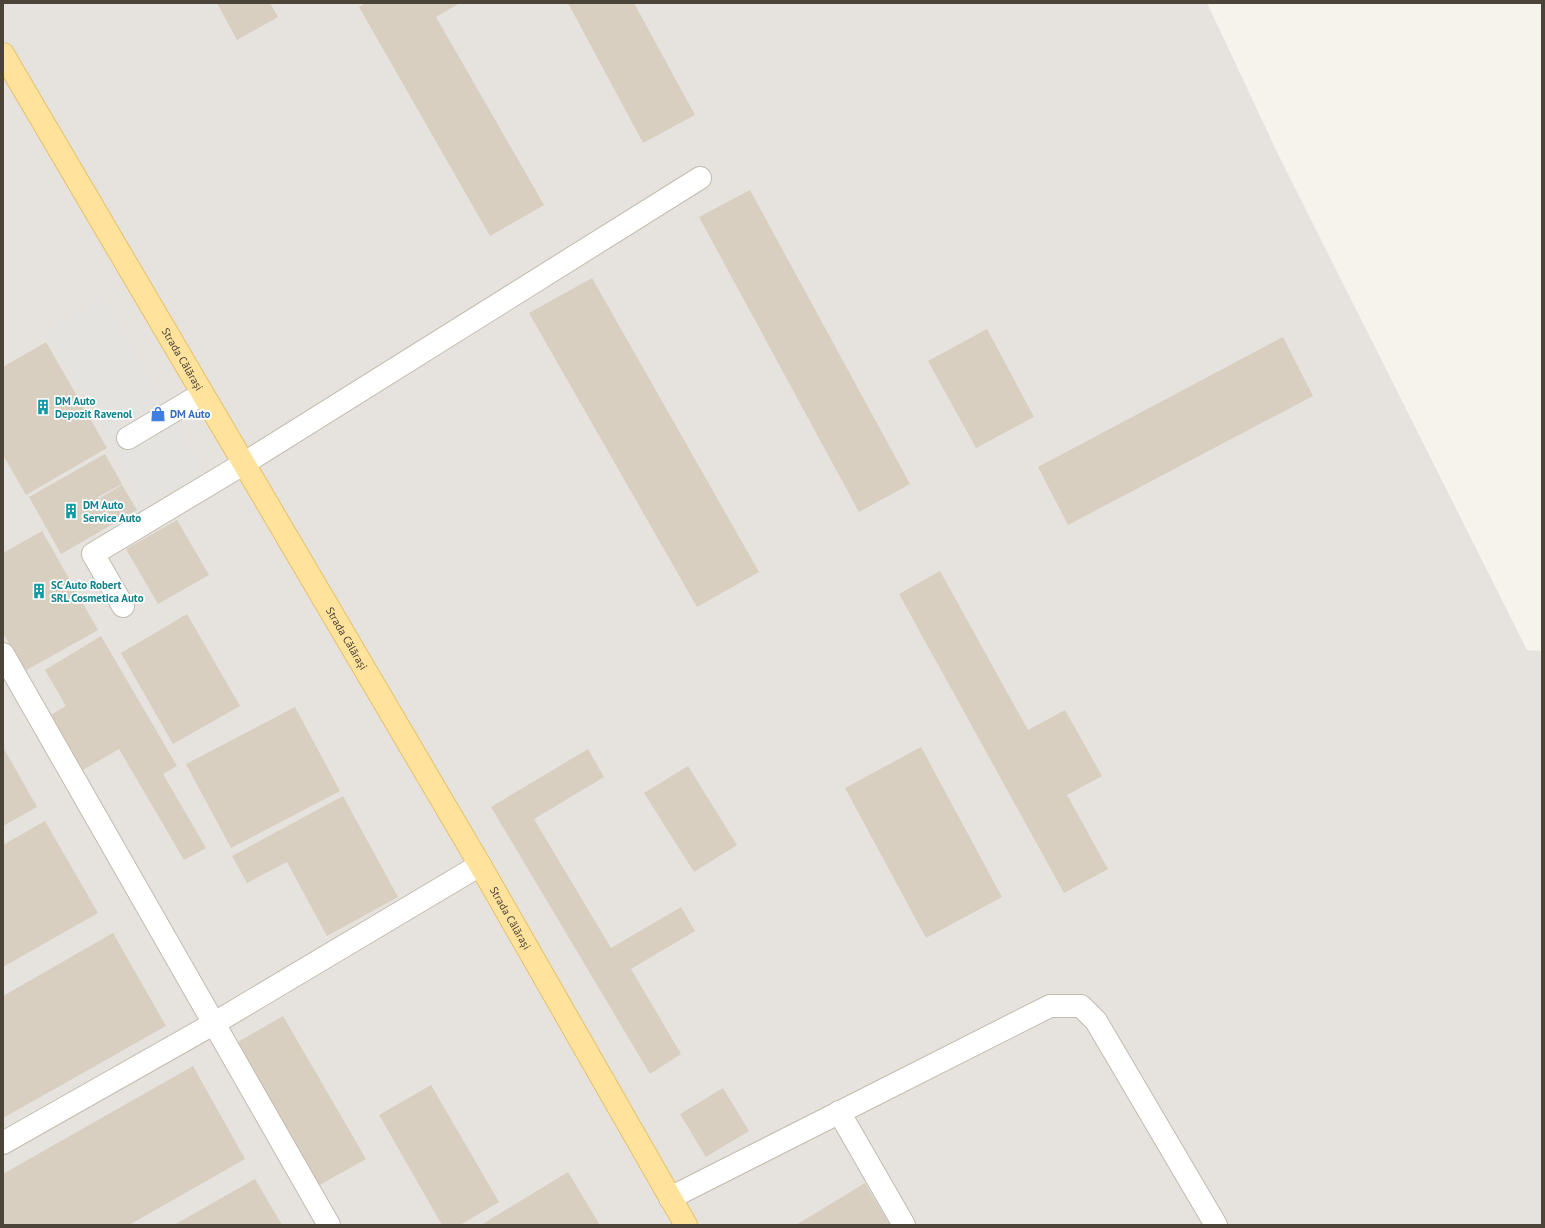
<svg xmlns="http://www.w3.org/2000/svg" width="1545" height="1228" font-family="'PT Sans',sans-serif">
	<rect width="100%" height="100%" fill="#f6f3ec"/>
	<path fill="#e6e2dd" d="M3,3H1207L1278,154L1527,650L1542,651V1225H3Z"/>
	<path fill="#e5e3e0" d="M103,300L203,471L146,504L46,333Z"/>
	<path fill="#d8cfc1" d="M217,3H270L278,17L237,40Z
		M366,3H460L436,17L544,205L490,236L359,7Z
		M568,3H634L695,115L643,143Z
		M750,190L910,484L859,512L699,217Z
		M592,278L759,572L697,607L529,313Z
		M987,329L1034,417L976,448L928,361Z
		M1283,337L1313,396L1068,525L1038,467Z
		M46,342L107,448L26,495L3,455V367Z
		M105,454L122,484L98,497L113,524L61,554L29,497Z
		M122,485L137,510L114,524L100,498Z
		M177,520L209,575L158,604L126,549Z
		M42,531L98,630L25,671L3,633V553Z
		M940,571L1028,730L1065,710L1102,776L1067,795L1108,869L1064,893L899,594Z
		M187,614L240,706L173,744L121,653Z
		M101,636L177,766L163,774L206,848L184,860L119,749L76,774L44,719L66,706L45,670Z
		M295,707L340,791L231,848L186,764Z
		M3,747L37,807L3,826Z
		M921,747L1002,897L926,938L845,788Z
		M588,749L604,777L534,819L611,948L681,907L695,931L631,969L681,1054L650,1074L491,807Z
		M688,766L737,845L694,872L644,793Z
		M343,796L398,897L327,936L287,862L247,883L232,856Z
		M45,821L98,913L3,967V845Z
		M113,933L166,1026L3,1118V996Z
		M283,1016L366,1159L318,1186L236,1043Z
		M193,1066L245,1159L129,1225H3V1174Z
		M431,1085L499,1202L460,1225H442L379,1115Z
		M723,1088L749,1131L706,1157L680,1114Z
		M568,1172L600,1225H481Z
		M255,1179L282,1225H174Z
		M865,1183L890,1225H796Z"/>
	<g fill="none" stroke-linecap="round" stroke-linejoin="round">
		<g stroke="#c2bbae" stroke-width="24">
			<path id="minor" d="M128,438L202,394
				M123,606L93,554L243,464L700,178
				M3,654L329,1225
				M839,1112L904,1225
				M3,1143L213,1024L480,865
				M670,1198L1050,1006H1081L1096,1021L1216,1225"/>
		</g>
		<g stroke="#e6c16a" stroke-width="24">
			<g id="major">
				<path id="s1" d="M3,54L480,865L686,1225"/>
			</g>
		</g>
		<use href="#minor" stroke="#fff" stroke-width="22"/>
		<use href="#major" stroke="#ffe39c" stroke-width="22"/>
	</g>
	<defs>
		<g id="building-bare" transform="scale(1.2)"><path d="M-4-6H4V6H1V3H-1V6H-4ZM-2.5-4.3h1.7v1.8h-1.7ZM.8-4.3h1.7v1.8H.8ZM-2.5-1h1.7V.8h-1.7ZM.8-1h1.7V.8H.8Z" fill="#0f9aa8" stroke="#fff" stroke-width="2.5" paint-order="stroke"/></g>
		<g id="shop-bare" transform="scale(1.2)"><path d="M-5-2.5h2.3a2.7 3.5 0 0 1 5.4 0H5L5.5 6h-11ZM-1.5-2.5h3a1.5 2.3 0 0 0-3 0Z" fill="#3f7fe0" stroke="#fff" stroke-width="2.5" paint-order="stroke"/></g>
	</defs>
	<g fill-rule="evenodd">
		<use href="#building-bare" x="43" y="407"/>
		<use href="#shop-bare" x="158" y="414"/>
		<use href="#building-bare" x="71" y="511"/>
		<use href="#building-bare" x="39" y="591"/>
	</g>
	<g text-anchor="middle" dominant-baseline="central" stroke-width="3.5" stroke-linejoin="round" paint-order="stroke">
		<g font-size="11" fill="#4b4439" stroke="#fff">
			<text stroke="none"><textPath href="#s1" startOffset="354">Strada Călărași</textPath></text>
			<text stroke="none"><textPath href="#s1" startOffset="678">Strada Călărași</textPath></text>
			<text stroke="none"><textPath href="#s1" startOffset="1002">Strada Călărași</textPath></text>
		</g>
		<g font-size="11" font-weight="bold" fill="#0d838f" stroke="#fff" text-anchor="start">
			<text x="55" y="401">DM Auto<tspan x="55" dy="13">Depozit Ravenol</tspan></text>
			<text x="83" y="505">DM Auto<tspan x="83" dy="13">Service Auto</tspan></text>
			<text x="51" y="585">SC Auto Robert<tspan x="51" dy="13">SRL Cosmetica Auto</tspan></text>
		</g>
		<g font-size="11" font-weight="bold" fill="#366cbe" stroke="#fff" text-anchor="start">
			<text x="170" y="414">DM Auto</text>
		</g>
	</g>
	<rect width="1545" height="1228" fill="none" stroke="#4b4439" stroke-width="8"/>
</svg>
